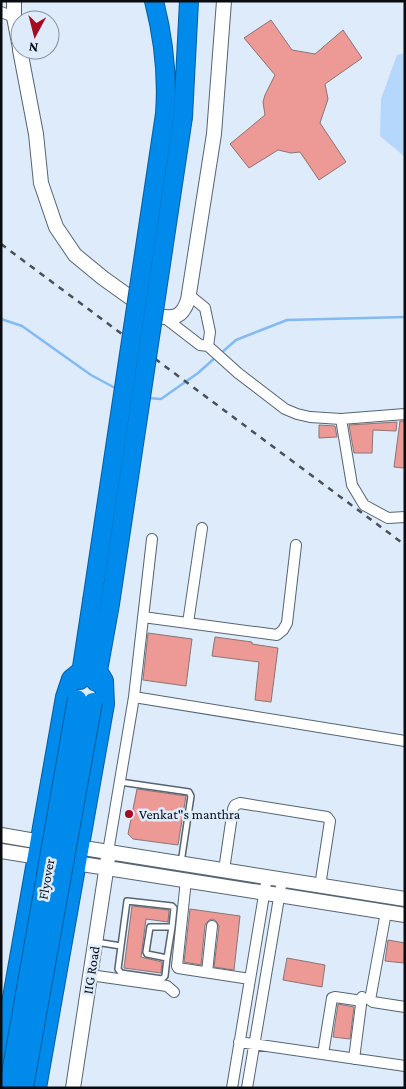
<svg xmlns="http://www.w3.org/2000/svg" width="406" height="1089" font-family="'Crimson Pro',serif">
	<rect width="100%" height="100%" fill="#ddebfb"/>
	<path fill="#b4d7fb" d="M405,53V157L380,136L381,99L397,55Z"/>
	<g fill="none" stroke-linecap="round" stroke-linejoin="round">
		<path stroke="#82baf3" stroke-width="2.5" d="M1,319L22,326L91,375L117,389
			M220,354L236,340L287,320L405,317
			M148,398L161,399L198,373L216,357"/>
	</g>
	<path fill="#ed9995" stroke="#8a7573" d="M271,20L292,50L315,54L343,30L362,58L325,84L328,99L320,123L346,162L319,180L300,152L291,153L278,150L249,168L230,144L265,115L263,102L265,95L275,75L244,38Z
		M400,421H405V467L403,468L394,467Z
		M397,422L396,431L373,430L372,453H354L349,425Z
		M319,425L335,426L337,437L319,438Z
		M148,633L192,639L186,686L143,680Z
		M215,637L252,642V644L278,648L271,702L255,700L259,662L212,656Z
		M137,789L186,796L178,845L133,839L128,834Z
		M132,906L169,910L168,922L146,919L141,957L162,962L161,973L124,968Z
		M190,909L240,916L234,970L214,967L219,926L216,921L213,919L209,920L205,925L201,965L184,962Z
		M388,940L405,943L404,963L385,961Z
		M287,958L325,965L322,987L283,980Z
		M338,1004L354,1007L350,1039L333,1037Z"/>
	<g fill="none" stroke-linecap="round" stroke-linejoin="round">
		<g stroke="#576471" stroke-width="8">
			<path id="lane" d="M120,782L189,792L191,796L181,863
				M96,942L121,946L118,969L121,973L162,979L165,976L167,958L147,954L146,952L150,927H172L174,908L172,906L127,901L121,946
				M167,958L172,927"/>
		</g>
		<g stroke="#576471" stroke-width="12">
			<path id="street" d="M1,12L14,17
				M189,295L205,308L210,332L208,346
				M165,318L200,345L208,346L238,373L285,409L297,414L310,417L341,419L405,414
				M341,419L352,485L364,505L388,518L405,517
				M143,617L277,635L283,630L287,623L296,545
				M188,623L202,528
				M134,697L152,539
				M108,852L134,697L405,741
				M224,870L233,809L235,805L240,803L327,817L330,821L320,886
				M186,880L177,966L178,968L250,979
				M386,912L370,1000L373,1002L405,1007
				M207,972L212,926
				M90,975L167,986L174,992
				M239,1042L405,1066
				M323,1054L332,998L335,997L362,1001
				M354,1059L362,997
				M232,1088L267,877
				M247,1088L282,880"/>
		</g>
		<g stroke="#576471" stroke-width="16">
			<path id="secondary" d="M14,1V17L20,48
				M20,50L36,134L41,183L56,227L75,255L103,278L156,316C174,319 182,318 188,300L214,134L224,1
				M1,835L47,843
				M71,846L405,899
				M1,851L45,858
				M69,862L405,915
				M73,1088L108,858"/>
		</g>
		<g stroke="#035e9f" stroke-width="20">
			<path id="highway" d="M154,1C164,40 168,74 165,114
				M183,117L189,1
				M80,680L92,601
				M96,682L110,604
				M1,1060L65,697L71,679L82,670
				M37,1088L105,704L104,681L98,671"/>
		</g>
		<use href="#lane" stroke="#fff" stroke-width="5"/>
		<use href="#street" stroke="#fff" stroke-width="10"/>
		<use href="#secondary" stroke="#fff" stroke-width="14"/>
		<use href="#highway" stroke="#008aec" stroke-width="18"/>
		<path stroke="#495058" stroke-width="2.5" stroke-dasharray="6 6" stroke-linecap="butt" d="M1,244L405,545"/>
		<g stroke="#035e9f" stroke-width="20" stroke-linecap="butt">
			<path id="highway-bridge" d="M92,601L165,114
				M110,604L183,117
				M9,1085L77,699
				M24,1087L93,702"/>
		</g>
		<use href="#highway-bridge" stroke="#008aec" stroke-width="18"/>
	</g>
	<circle fill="#a50a23" stroke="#ddebfb" stroke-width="2" cx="129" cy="814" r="5"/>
	<g text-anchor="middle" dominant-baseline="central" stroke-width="5" stroke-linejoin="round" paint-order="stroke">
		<g font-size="14" fill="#080c11" stroke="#ddebfb" text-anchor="start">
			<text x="139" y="814">Venkat"s manthra</text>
		</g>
		<g font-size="14" fill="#080c11" stroke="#ddebfb">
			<text transform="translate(46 879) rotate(-80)">Flyover</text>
			<text transform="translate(91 970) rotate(-81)">IIG Road</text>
		</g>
	</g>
	<rect width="406" height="1089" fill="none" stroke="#080c11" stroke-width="5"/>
	<g transform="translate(35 35) rotate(187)"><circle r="24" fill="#ddebfb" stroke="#88929d"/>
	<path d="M0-4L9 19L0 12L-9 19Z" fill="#a50a23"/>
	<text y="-8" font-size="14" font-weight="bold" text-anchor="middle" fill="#080c11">N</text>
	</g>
</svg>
